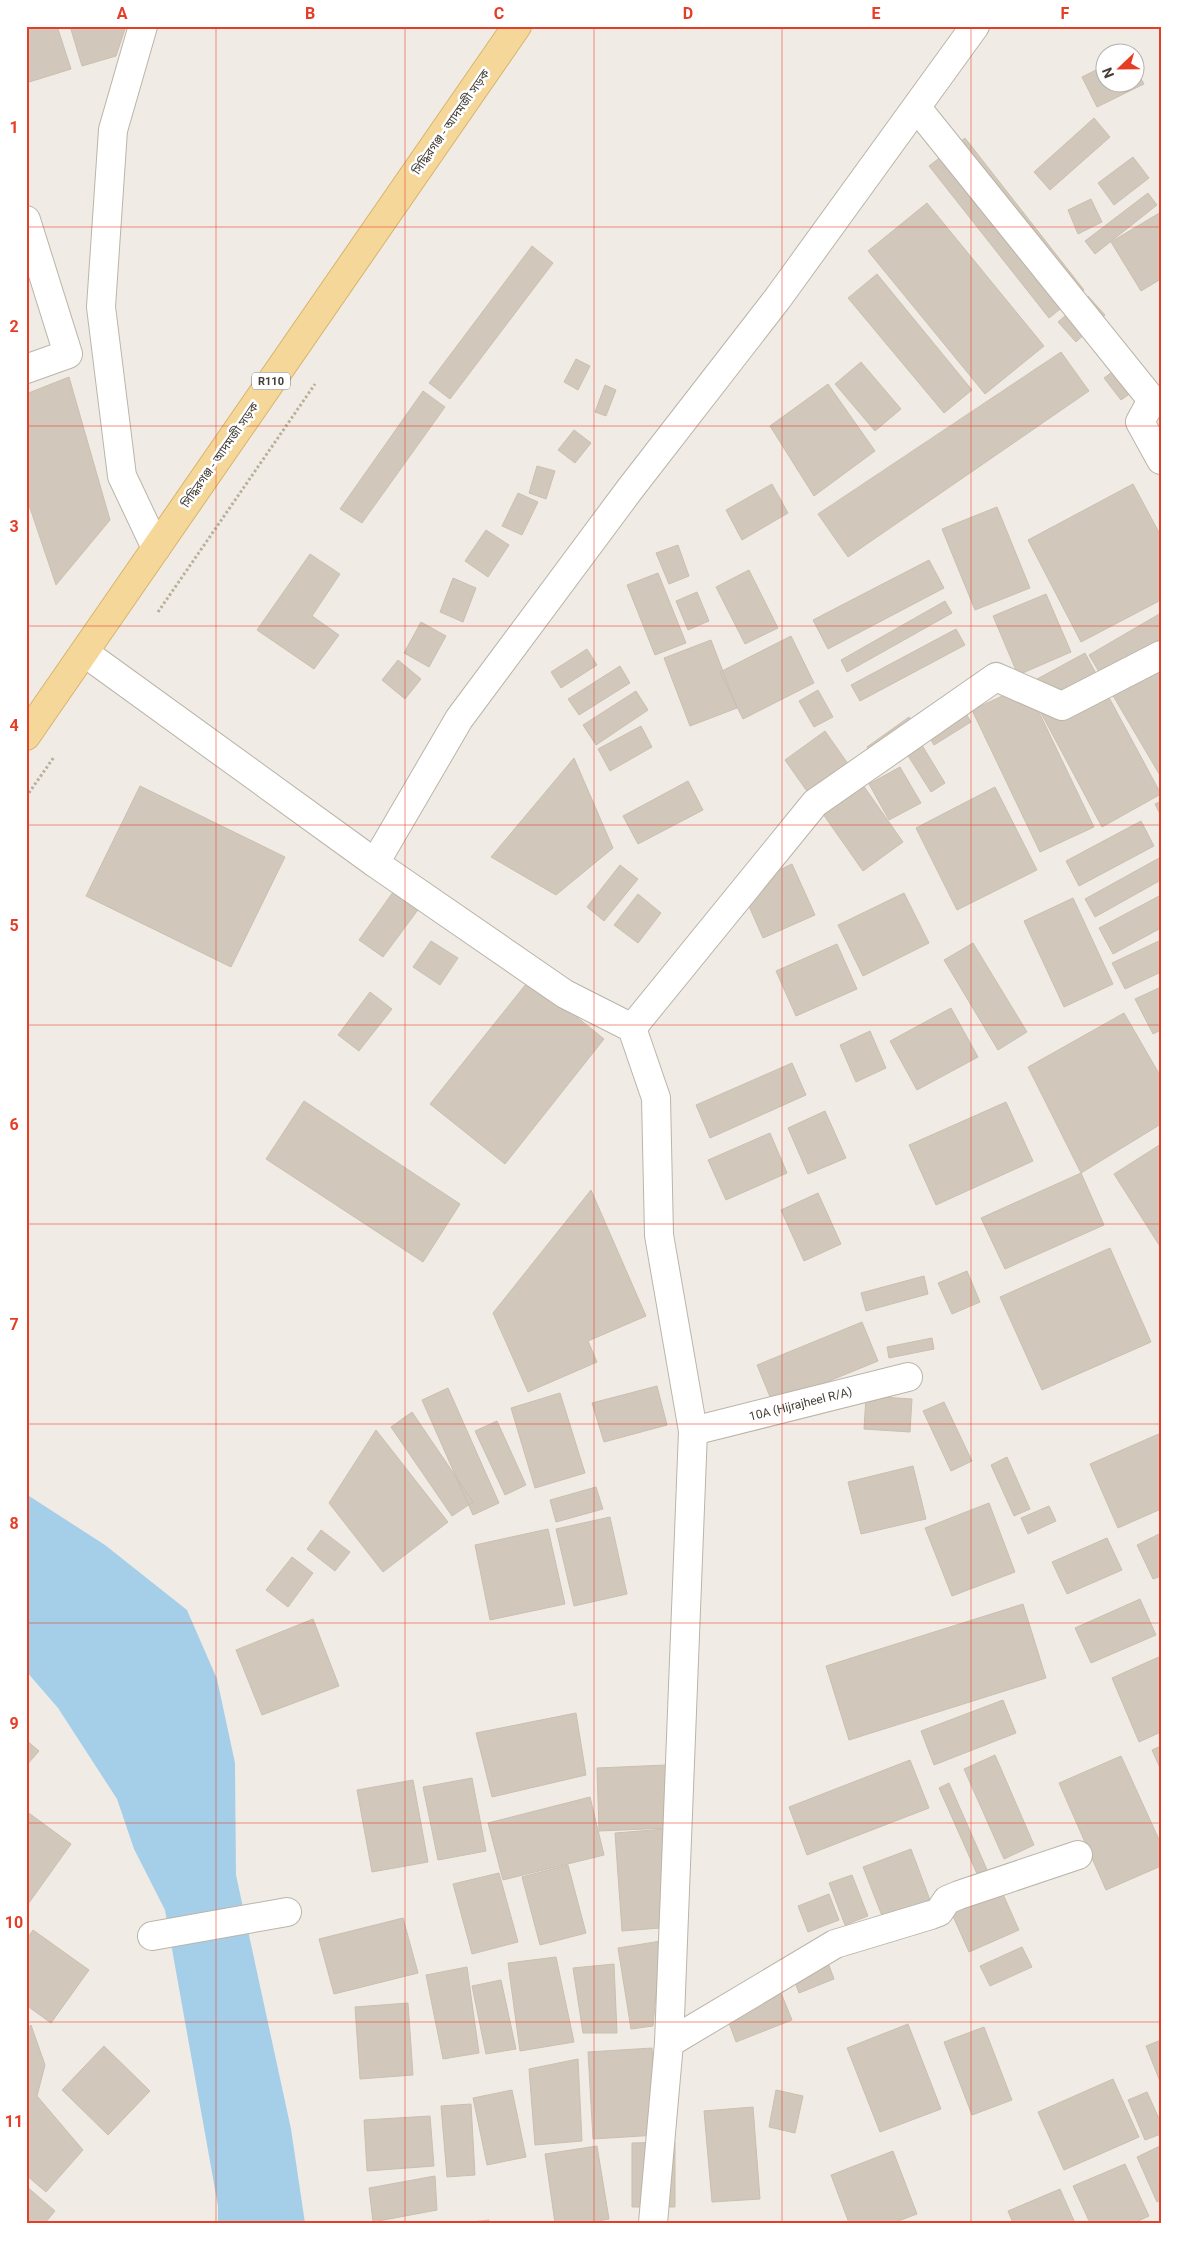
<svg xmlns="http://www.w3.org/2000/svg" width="1187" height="2249" font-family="Roboto,'Noto Sans Bengali',sans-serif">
	<rect width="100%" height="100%" fill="#f0ece5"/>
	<path fill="#a5cfe9" d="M26,1494L105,1545L187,1610L217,1679L235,1763L236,1875L291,2129L305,2223H218V2206L165,1910L134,1849L117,1799L58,1708L26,1671Z"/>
	<path fill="#d1c8bb" stroke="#cbbfaf" d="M26,26H57L71,69L26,83Z
		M70,26H126L116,56L82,66Z
		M1104,66V82H1134V66L1144,84L1097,107L1082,77Z
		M1094,118L1110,137L1050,190L1034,172Z
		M965,138L1084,290L1049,318L929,166Z
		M1133,157L1149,178L1114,205L1098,183Z
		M1148,193L1157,205L1095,254L1085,241Z
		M1091,199L1102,222L1078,234L1068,210Z
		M927,203L1044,346L985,394L868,251Z
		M1161,212V279L1141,291L1111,242Z
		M532,246L553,263L450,399L429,383Z
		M877,274L972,390L944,413L848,298Z
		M1088,296L1105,315L1076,342L1058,322Z
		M1061,352L1089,391L848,557L818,514Z
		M1131,358L1148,381L1121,400L1104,378Z
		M576,359L590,366L578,390L564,382Z
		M861,362L901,409L875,431L835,384Z
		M69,377L110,520L56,585L26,496V394Z
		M828,384L875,451L814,496L770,426Z
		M605,385L616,390L606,416L595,412Z
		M423,391L445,407L362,523L340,509Z
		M574,430L591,443L575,463L558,450Z
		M537,466L555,471L546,499L529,493Z
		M772,484L788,513L742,540L726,510Z
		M1133,484L1161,536V600L1081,642L1028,540Z
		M518,493L538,502L522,535L502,526Z
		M997,507L1030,588L975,610L942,529Z
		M486,530L509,545L488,577L465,561Z
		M678,545L689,576L669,584L656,553Z
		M310,554L340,574L312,616L339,635L314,669L257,630Z
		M929,560L944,588L828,649L813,620Z
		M749,570L778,628L745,644L716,587Z
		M658,573L686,643L655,655L627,585Z
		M453,578L476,588L463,622L440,612Z
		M697,592L709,621L688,630L676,601Z
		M1046,594L1071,652L1018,675L993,616Z
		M945,601L952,613L847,672L841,660Z
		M1161,613V777L1089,655Z
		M421,622L446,636L429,667L404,653Z
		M956,629L965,645L860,701L851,685Z
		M791,636L814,683L743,719L720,672Z
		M711,640L737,708L690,726L664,658Z
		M587,649L597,665L561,688L551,672Z
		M1085,653L1161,794L1102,827L1026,685Z
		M398,660L421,679L405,699L382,680Z
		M620,666L630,683L579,715L568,699Z
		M1026,685L1094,827L1040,852L972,710Z
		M818,690L833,717L814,727L799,701Z
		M636,691L648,710L596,745L583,725Z
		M953,692L971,722L934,745L916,715Z
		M909,717L918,731L876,761L867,747Z
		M641,726L652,747L610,771L598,749Z
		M825,731L903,842L863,871L785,760Z
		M920,742L945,783L931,792L905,751Z
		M574,758L613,848L556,895L491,857Z
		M900,767L921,803L889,820L869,784Z
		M688,781L703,810L638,844L623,816Z
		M140,786L285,857L231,967L86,896Z
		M995,787L1037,870L957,910L916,828Z
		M1161,801V816L1155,804Z
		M1141,821L1154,846L1079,886L1066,861Z
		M1161,857V880L1095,917L1085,899Z
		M792,864L815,915L763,938L741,888Z
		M620,865L638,879L604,921L587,907Z
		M398,885L423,903L383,957L359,940Z
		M904,893L929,943L863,976L838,925Z
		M638,894L661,913L638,943L614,925Z
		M1161,895V928L1113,954L1099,928Z
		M1073,898L1113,984L1064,1007L1024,921Z
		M1161,940V972L1125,989L1112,963Z
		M431,941L458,958L440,985L413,967Z
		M973,943L1027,1032L998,1050L944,960Z
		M837,944L857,989L796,1016L776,971Z
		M530,979L604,1039L505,1164L430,1104Z
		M1161,987V1030L1153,1034L1135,999Z
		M370,992L392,1009L359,1051L338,1035Z
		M951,1008L978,1057L917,1090L890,1041Z
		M1124,1013L1161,1077V1124L1081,1173L1028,1067Z
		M870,1031L886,1068L856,1082L840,1045Z
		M792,1063L806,1095L710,1138L696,1105Z
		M304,1101L460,1204L423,1262L266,1159Z
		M1006,1102L1033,1161L936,1205L909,1145Z
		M825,1111L846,1158L808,1174L788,1128Z
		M770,1133L787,1173L726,1200L708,1160Z
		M1161,1144V1248L1114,1174Z
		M1081,1173L1104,1225L1005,1269L981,1218Z
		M591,1190L646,1316L588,1341L597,1362L528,1392L493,1313Z
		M818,1193L841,1244L804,1261L781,1210Z
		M1110,1248L1151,1342L1042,1390L1000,1297Z
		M967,1271L980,1302L952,1314L938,1283Z
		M924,1276L928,1294L866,1311L861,1293Z
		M862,1322L878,1361L773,1404L757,1365Z
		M932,1338L934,1349L889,1358L887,1347Z
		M657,1386L667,1425L604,1442L592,1403Z
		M448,1388L499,1503L473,1515L422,1400Z
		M560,1393L585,1473L535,1488L511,1408Z
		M866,1396L912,1399L910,1432L864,1429Z
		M944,1402L972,1461L951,1471L923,1411Z
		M412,1412L473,1502L452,1516L391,1427Z
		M497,1421L526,1485L505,1495L475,1431Z
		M376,1430L448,1522L383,1572L329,1503Z
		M1161,1433V1509L1118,1528L1090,1464Z
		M1007,1457L1030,1509L1014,1516L991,1465Z
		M913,1466L926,1519L861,1534L848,1482Z
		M596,1487L603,1509L556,1522L550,1500Z
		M989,1503L1015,1572L952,1596L925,1528Z
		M1049,1506L1056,1521L1028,1534L1021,1518Z
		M610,1517L627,1594L574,1606L556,1529Z
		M548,1529L565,1604L490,1620L475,1545Z
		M321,1530L350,1552L335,1571L307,1549Z
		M1161,1533V1576L1153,1579L1137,1545Z
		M1107,1538L1122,1570L1067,1594L1052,1562Z
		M292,1557L313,1573L288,1607L266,1590Z
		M1140,1599L1156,1635L1091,1663L1075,1628Z
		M1023,1604L1046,1678L849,1740L826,1666Z
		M313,1619L339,1686L262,1715L236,1650Z
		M1161,1656V1732L1139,1742L1112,1678Z
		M1003,1700L1016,1733L934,1765L921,1731Z
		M576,1713L586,1775L492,1797L476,1733Z
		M26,1740L39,1751L26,1766Z
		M1161,1746V1770L1152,1750Z
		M995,1755L1034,1845L1004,1859L964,1769Z
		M1121,1756L1161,1844V1866L1106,1890L1059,1783Z
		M910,1760L929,1808L807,1855L789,1807Z
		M666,1765L669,1828L599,1831L597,1768Z
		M472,1778L486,1851L438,1860L423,1787Z
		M413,1780L428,1862L372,1872L357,1790Z
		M949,1783L988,1872L978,1876L939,1788Z
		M590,1797L604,1855L503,1880L488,1823Z
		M26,1811L71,1844L26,1907Z
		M666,1829L673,1927L622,1931L615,1833Z
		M911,1849L933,1908L886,1926L863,1867Z
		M568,1865L586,1933L540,1945L522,1877Z
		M499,1873L518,1942L472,1954L453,1884Z
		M852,1875L868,1916L845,1925L829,1883Z
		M998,1883L1019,1930L969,1952L948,1905Z
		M829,1894L839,1920L808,1932L798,1906Z
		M403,1918L418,1973L334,1994L319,1939Z
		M33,1930L89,1970L51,2023L26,2005V1940Z
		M661,1941L653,2026L631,2029L618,1948Z
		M1022,1947L1032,1967L990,1986L980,1966Z
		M824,1952L834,1979L799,1993L789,1966Z
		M556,1957L574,2042L520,2051L508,1963Z
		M614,1964L617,2033H583L573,1968Z
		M467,1967L479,2053L443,2059L426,1975Z
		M501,1980L516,2049L486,2054L472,1986Z
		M777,1983L792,2020L736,2042L722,2004Z
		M408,2003L413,2075L360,2079L355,2007Z
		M908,2024L941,2109L880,2132L847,2048Z
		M31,2025L45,2065L37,2096L83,2150L46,2192L26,2175V2030Z
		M984,2027L1012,2100L972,2115L944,2042Z
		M1161,2040V2084L1146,2046Z
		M104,2046L150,2091L108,2135L62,2090Z
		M652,2048L657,2135L593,2139L588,2052Z
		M578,2059L582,2141L535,2145L529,2069Z
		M1113,2079L1139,2137L1064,2170L1038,2112Z
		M512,2090L526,2157L487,2165L473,2098Z
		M776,2090L803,2096L795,2133L769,2127Z
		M1147,2092L1161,2123V2134L1145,2140L1128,2100Z
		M471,2104L475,2175L447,2177L441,2106Z
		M753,2107L760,2199L712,2202L704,2111Z
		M430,2116L434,2166L367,2171L364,2120Z
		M675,2142V2207H632V2143Z
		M597,2146L609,2219L587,2223H555L545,2154Z
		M1160,2146L1161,2200L1157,2202L1137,2157Z
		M893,2151L917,2214L893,2223H849L831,2175Z
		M1125,2164L1149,2216L1134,2223H1090L1073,2186Z
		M435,2176L437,2210L373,2222L369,2188Z
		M26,2186L55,2211L45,2223H26Z
		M1060,2189L1075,2223H1013L1008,2211Z
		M489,2220V2223H463Z"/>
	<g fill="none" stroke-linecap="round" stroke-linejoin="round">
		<g stroke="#bbb4a8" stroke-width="30">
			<g id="street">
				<path d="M143,26L113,130L101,307L122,476L156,548"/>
				<path d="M917,108L1152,400L1140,422L1161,460"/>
				<path d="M26,220L68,354L26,369"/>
				<path d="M85,653L375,863L565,994L632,1028L656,1098L659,1235L693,1431L669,2043L653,2223"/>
				<path d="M375,863L459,719L630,489L778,298L975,26"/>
				<path d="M632,1028L815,803L996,677L1062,706L1161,655"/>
				<path id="s1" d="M693,1431L908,1377"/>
				<path d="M152,1936L287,1912"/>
				<path d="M669,2043L835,1944L931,1915L939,1912L947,1900L959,1895L1078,1855"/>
			</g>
		</g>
		<g stroke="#d8b46b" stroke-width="30">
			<path id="primary" d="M26,736L517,26"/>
		</g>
		<path stroke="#bbaf9b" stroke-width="3" stroke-dasharray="2.5 2.5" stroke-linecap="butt" d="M158,612L315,384
			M26,797L54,757"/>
		<use href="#street" stroke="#fff" stroke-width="28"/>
		<use href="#primary" stroke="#f5d899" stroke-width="28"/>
	</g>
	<path fill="none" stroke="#e63d26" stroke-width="1" stroke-opacity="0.55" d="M216,26V2223M405,26V2223M594,26V2223M782,26V2223M971,26V2223M26,227H1161M26,426H1161M26,626H1161M26,825H1161M26,1025H1161M26,1224H1161M26,1424H1161M26,1623H1161M26,1823H1161M26,2022H1161"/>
	<g text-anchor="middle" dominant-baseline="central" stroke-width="5" stroke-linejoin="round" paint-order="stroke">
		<rect fill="#fff" stroke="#7b7772" stroke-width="1" x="252" y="372.5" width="38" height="17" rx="4"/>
		<g font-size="11" font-weight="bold" fill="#423d35">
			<text x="271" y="381">R110</text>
		</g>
		<g font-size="12" fill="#423d35" stroke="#fff">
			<text transform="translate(451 122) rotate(-55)">সিদ্ধিরগঞ্জ - আদমজী সড়ক</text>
			<text transform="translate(220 455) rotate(-55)">সিদ্ধিরগঞ্জ - আদমজী সড়ক</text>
			<text stroke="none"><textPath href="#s1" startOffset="111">10A (Hijrajheel R/A)</textPath></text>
		</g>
	</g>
	<rect width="1187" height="2249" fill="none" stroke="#ffffff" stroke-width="55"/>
	<g transform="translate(1120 68) rotate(248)"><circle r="24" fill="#ffffff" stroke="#b3b1ae"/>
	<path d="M0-4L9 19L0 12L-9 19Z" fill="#e63d26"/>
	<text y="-8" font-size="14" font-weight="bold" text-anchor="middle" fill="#423d35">N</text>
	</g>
	<rect x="28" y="28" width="1132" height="2194" fill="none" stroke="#e63d26" stroke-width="2"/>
	<g font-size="16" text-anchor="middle" font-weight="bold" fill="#e63d26">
		<text x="122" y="19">A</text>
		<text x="310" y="19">B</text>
		<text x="499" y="19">C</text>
		<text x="688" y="19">D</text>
		<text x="876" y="19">E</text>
		<text x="1065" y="19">F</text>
		<text x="14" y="133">1</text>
		<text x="14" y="332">2</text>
		<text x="14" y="532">3</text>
		<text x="14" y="731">4</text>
		<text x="14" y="931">5</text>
		<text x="14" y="1130">6</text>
		<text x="14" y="1330">7</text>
		<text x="14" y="1529">8</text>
		<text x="14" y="1729">9</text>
		<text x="14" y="1928">10</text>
		<text x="14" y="2127">11</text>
	</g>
</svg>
